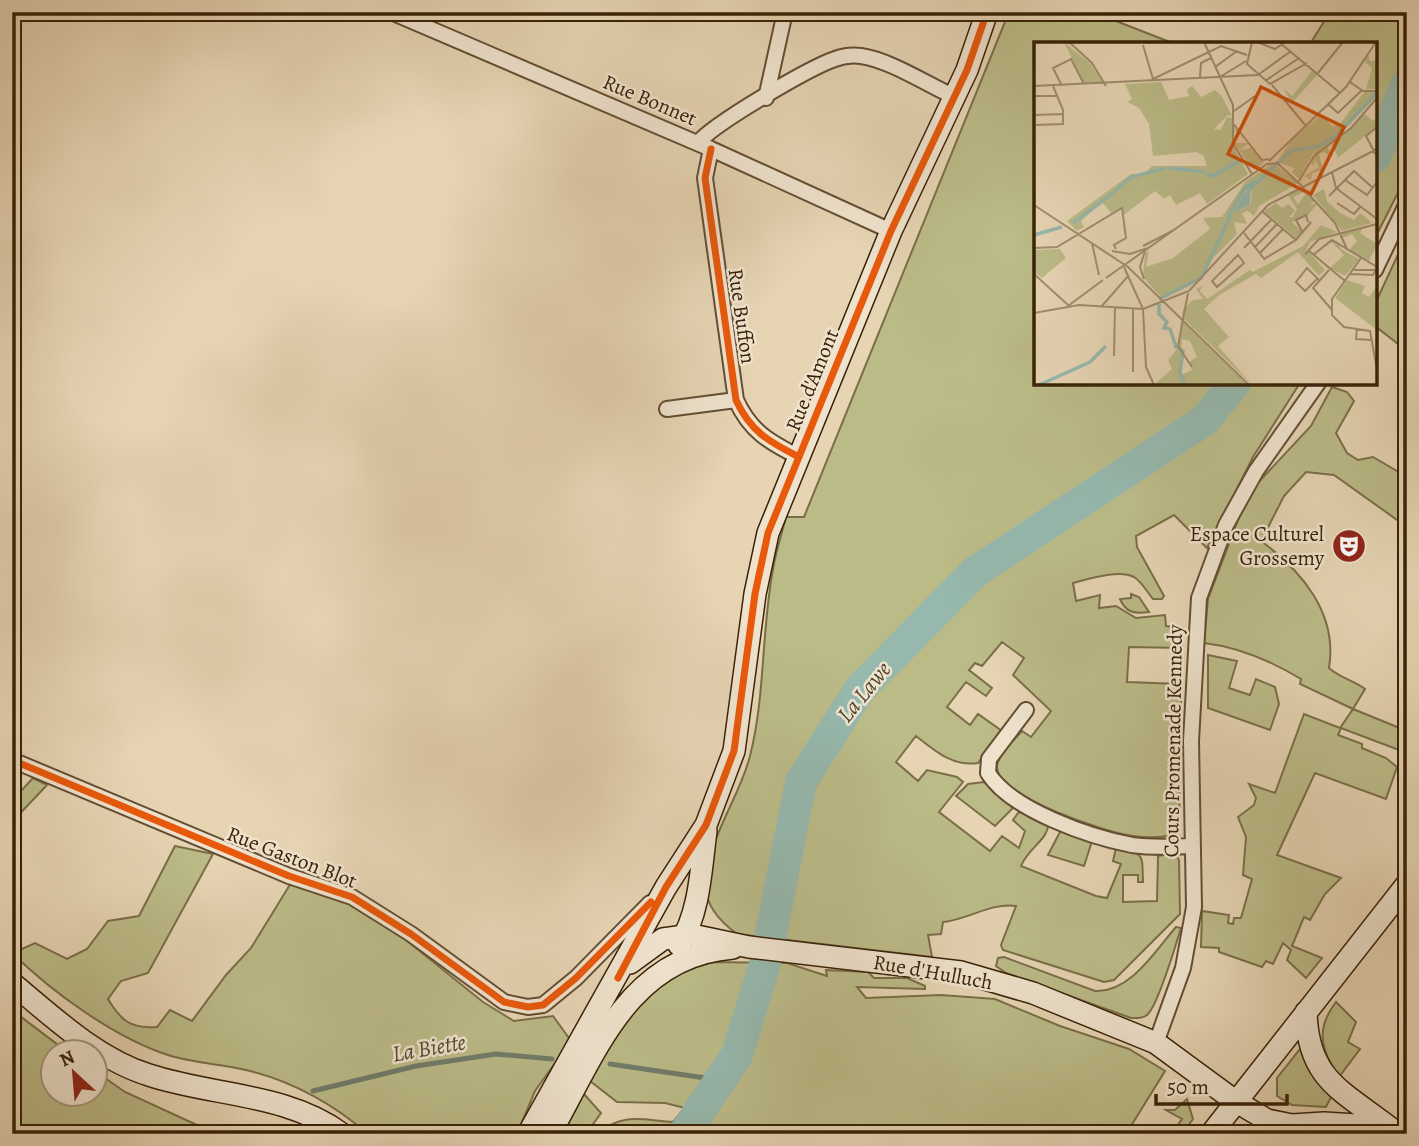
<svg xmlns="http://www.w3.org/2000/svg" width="1419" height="1146" font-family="Alegreya,serif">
	<rect width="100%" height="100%" fill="#e6d4b3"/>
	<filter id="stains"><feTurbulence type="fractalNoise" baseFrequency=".00286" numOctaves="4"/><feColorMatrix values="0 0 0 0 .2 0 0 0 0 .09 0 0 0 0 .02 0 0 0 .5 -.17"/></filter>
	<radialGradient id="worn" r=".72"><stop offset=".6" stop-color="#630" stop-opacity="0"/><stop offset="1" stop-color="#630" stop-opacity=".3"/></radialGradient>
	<path fill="#bb8" stroke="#7a6e48" stroke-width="2" d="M1009,12H1093L1175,44H1036V383H1300L1253,457L1207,548L1174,515L1136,536L1137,547L1164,596L1162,599H1153C1147,592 1142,582 1134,577C1119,569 1089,579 1073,583L1076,601L1100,595L1099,608L1116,606L1136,618L1165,615L1166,626L1183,628L1182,648L1129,647L1127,682L1181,684L1179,830L1176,834C1164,838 1146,838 1133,836C1108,833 996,797 997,766C998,755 1015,739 1022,731L1031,737L1051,711L1013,675L1024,658L1002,642L982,666L975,663L969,670L992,688L986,696L966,682L947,707L970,725L978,714L1002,731L978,763C953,767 935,751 916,736L896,762L918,781L927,770L957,777L963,782L939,812L990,851L1002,836L1019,848L1025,831L1013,820L1018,813L1024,811L1048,824C1049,839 1028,848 1021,866L1096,896L1107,898L1121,864L1113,861L1116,848C1145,854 1142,853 1143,882H1138V875H1123V902L1157,901L1158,856L1175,853L1179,860L1180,914L1114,980L1104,982L1003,950L1001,945L1016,906C992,902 967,920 943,922L941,934L928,935L932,957L737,934C722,923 706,907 706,887C706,839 739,800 750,756C766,693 761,627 774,564C777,548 782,533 786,517H804Z
		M1330,12H1407V175L1375,238V44H1310Z
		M1407,235V351L1375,326V304Z
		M1332,387L1347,392L1354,401L1336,433L1347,453L1358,460L1373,457L1407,477V527L1334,475L1306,472L1284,496L1261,541C1302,571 1338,614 1329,668C1340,678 1353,680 1365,689L1353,709L1407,731V753L1341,728L1338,735L1362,744V748L1386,758L1397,767L1386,799L1315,773L1277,855L1341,878L1325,894L1310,920L1304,917L1292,946L1322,958L1306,978L1287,960L1291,950L1283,943L1273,964L1266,961L1262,967L1219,952V948L1201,947L1202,911L1229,915L1228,923L1233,924L1234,918H1241L1252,879L1243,875L1246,837L1238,817L1254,805L1256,798L1249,784L1275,793L1304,714L1340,728L1353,709L1300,684L1301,679C1271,661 1238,647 1204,643L1208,599L1243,507L1254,487L1311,426Z
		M1131,594L1139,597L1149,612C1135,614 1126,613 1120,599L1131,598Z
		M1208,655L1237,661L1229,688L1250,695L1256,679L1275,687L1279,704L1270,730L1208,708Z
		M33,778L47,785L12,822V789L22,790Z
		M984,782L1011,804L1012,809L995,826L956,796L968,784Z
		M1061,830L1092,841L1084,866L1048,855Z
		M175,846L213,854L148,973L121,981L108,999C121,1021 131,1029 157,1027L170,1010L192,1021L226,975L251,948L291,883L347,902L406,940L483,1002L514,1021L553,1016L571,1041L535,1091L517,1134H368C333,1104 292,1081 246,1070C221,1064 193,1063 168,1055C115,1038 52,992 12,953V938L22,949L35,943L67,959L87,949L108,921L139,916Z
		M1176,927L1181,928C1176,944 1158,1006 1147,1015C1142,1019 1136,1018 1131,1018L1006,973L996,966L998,958L1004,957L1095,991C1130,993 1155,951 1176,927Z
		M712,962L787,963L827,976L826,970L868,972L874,978H907L925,986V989L857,987L866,998L941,995L995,999L1060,1026L1129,1049L1165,1071L1126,1134H598C622,1112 642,1120 673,1122L685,1108L665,1103L617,1102L590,1081C611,1040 637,992 680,970C689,965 702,965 712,962Z
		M1336,1002L1356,1022L1348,1042L1360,1049L1339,1077C1321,1050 1315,1029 1336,1002Z
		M12,1010L66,1051L52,1052V1094H94L95,1071L125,1092L199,1126L250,1134H12Z
		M1300,1049L1332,1095L1326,1107L1292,1105L1277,1096V1078Z
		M583,1093L601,1113L586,1134H558Z
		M1187,1099L1193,1119L1182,1134H1171L1182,1119L1166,1110H1175Z"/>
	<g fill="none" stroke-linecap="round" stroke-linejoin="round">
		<path stroke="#707c6b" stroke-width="5" d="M610,1064L719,1080
			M313,1091L416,1066L496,1054L552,1059
			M262,1134L276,1127"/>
		<path stroke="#96b8ad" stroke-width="32" d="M1375,157L1407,84
			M684,1134L737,1055L765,964L801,782L860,689L975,572L1205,420L1235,383"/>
		<g stroke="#644e32" stroke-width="18">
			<path id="street" d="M391,12L711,149L891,231
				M766,98L785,12
				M698,143C713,124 809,68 835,59C843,56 853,55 861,56C890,60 928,85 955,97
				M711,149L705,178L736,400C750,431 769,442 799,457
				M1375,270L1407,203
				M667,409L736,400
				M1026,710L989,759L988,773C1011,810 1090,837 1132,845C1152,848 1172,847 1192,846
				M12,760L289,876L352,897L411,934L504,1002L528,1007L543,1005L576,978L650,903
				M1156,1043L1183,968L1194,907L1191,741L1199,598L1226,525L1256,471L1318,383"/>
		</g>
		<g stroke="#382207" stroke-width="24">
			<path id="secondary" d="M679,945C700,913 701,868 706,831
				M630,963L663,939L692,935L749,947L961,972L1033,993L1156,1043L1235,1101L1267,1120L1292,1125L1324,1123L1389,1127L1400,1134
				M12,983C53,1017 97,1059 149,1075C212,1096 287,1093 342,1134
				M1306,1012C1308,1079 1341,1090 1389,1127
				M528,1134L666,887L706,825L734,751L755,594L768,533L891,231L967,70L987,12
				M550,1134C595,1055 628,956 733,948
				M1211,1134L1407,884"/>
		</g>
		<use href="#street" stroke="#efe3ce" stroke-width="14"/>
		<use href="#secondary" stroke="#efe3ce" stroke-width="21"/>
		<g stroke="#efe3ce" stroke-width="11">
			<path id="cycleway" d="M711,149L705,178L736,400C750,431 769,442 799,457
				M12,760L289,876L352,897L411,934L504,1002L528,1007L543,1005L576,978L651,902
				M618,978L666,887L706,825L734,751L755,594L768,533L891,231L967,70L987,12"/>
		</g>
		<use href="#cycleway" stroke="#e8590c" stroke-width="7"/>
	</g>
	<defs>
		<g id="theatre-disc" transform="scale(1.75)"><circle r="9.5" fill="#8f2418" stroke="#efe3ce"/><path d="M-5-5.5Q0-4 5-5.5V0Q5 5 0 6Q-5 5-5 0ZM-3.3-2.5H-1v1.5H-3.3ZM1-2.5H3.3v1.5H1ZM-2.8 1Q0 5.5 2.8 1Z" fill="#fff"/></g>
	</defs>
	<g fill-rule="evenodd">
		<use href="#theatre-disc" x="1349" y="546"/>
	</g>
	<g text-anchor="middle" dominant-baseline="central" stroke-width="5" stroke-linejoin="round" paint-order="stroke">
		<g font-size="21" fill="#382207" stroke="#efe3ce">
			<text transform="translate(650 100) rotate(23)">Rue Bonnet</text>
			<text transform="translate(742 316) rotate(82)">Rue Buffon</text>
			<text transform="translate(812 380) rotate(-68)">Rue d'Amont</text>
			<text transform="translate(1173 741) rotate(-89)">Cours Promenade Kennedy</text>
			<text transform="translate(292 857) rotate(21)">Rue Gaston Blot</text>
			<text transform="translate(933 972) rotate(10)">Rue d'Hulluch</text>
		</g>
		<g font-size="21" fill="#382207" stroke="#efe3ce" text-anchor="end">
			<text x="1324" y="534">Espace Culturel<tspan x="1324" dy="24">Grossemy</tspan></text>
		</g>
		<g font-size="23" font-style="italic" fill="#504830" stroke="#efe3ce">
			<text transform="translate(864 692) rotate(-51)">La Lawe</text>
			<text transform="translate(429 1048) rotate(-10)">La Biette</text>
		</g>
	</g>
	<g transform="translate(1034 42)">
		<rect width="343" height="343" fill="#e6d4b3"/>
		<path d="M30,0L56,21L70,42H50ZM334,13L336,19L343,18V47H332L338,26L331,20ZM278,29L283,33L258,61L249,46L258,54ZM127,40L135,58L155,54L153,48L158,44L167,55L181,48L187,53L198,74L194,73L180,87L187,88L193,75L198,76V103L214,132L173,162L166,151L142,163L136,153L130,157L121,149L90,173L88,167L78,172L68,160L47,179L50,185L43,189L33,179L97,132H110L118,124H173L170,114L163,110L119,114L115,82L105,66L93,60L98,57L91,42ZM331,49L343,50V54L294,105L297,116L290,110L285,112L289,128L278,131L277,138L270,134L285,125L281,118L280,124L277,121L281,108L265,137L258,130L260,126L243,120L258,97L287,73L298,84L306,82ZM331,72L339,79L343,74V84L304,116L298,102ZM200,82L207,92L201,90V101H215L205,109L219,105L230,120L222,127L218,126L201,103ZM239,121L264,141L225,164L220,174L214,169L208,171L213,182L200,180L203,192L179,216L167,238L127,255L109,235L111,212L115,208L112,225L139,216L176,187L169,176L188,175L212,139ZM218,142L217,162L199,172L208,155ZM265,147L272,149L259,155L264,163L272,151L281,158L276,163L284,161L274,173L258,180L268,190L262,196L230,169L242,161L248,166L254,162L261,169L255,175H259L263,167L254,153ZM290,147L293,159L306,171L320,178L326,171L338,181L308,189L279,153ZM287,183L303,190L276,200L270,212L274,209L291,228L285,234L264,210L227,236L222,232L185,253L170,267L195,295L184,304L218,343L148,275L149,267L159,258L169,257L162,247L169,244L166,249L173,257L216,228L219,230L269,204ZM329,185L326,191L343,202L335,219L315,208L323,199L318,192L308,196L307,192ZM297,199L305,203L307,207L325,217L311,234L296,226L310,213ZM26,207L32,216L8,236L0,230V208ZM313,238L331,244L328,251L335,255L343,244V288L301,256ZM147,278L214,343H120L138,327L134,318L144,306ZM148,297L156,299L163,315L155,320L158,328L147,333Z" fill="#bb8" fill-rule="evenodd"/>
		<path d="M217,143L216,162L199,172L208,155Z" fill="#96b8ad"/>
		<path fill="none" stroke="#96b8ad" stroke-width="3.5" d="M135,126L171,130M173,132L178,134L206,119M216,147L257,109L285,104L302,94L343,50M80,150L97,135L132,126M194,175L210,147L221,139M39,181L79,151M0,193L28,185M125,257L167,236L197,173M125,262V272L133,280L130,286L136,287L142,305L149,309L146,331L151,343M5,343L56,320L72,304"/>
		<path fill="none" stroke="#a08d6e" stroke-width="2" d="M35,0L58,21L72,44M170,0L199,63V102L218,132M218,0L213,22L236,42L273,21M223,0L241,7L251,0M245,0L306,51M109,3L119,37M181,25L203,9M284,31L309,0M224,33L257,9M166,35L167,21L177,16M186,35L212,19M119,37L187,4L213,13M231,39L265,16M316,40L329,49H343M238,43L272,84M0,44L224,33M28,44L19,26L37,17L50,42M0,54H22M294,62L304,71L328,48M200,69L221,54M0,73L29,72M198,80L228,118L235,117M0,83L29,82V68L19,44M343,85L332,94L343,115M235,119L312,45L342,0M242,120L268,144M298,130L302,146L343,177M311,138L333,153L343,140M265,139L280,114L317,86L343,56M268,145L301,181L313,207L343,225M295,154L320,129L339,146M303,161L320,172L327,164M0,163L94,225L215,343M229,170L262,198M210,191L231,218M269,191L262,178L272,173L274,180M58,201L65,233M109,204L140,188M221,205L243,182M0,206L23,205L88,166L92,196L80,203L82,207M210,206L238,177M274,208L311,239M78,209L96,212L114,206M226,211L249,187M271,212L285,197L343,182M204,213L210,221L183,245L178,239ZM279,213L298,198L313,207M327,216L298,257V273L310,285L336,289L343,328M230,217L262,198L277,180M90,225L109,267L112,325L120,343M295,228L279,246L298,268M320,228H342M0,232L34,263M316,232L339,233L343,226M72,236L233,122L244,121M110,237L106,225L111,209M283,237L271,249L262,240L273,226L285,238M154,251L144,304L158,325M34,264L69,238M67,265L95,233M0,271L45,263L109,267L155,249L234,163L343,107M323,286L322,297L338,298M80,314L81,265M99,330V267"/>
		<path fill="#ce510b" fill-opacity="0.15" stroke="#ce510b" stroke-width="3.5" d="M227,45L310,85L277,152L194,112Z"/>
		<rect width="343" height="343" fill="none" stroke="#382207" stroke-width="3.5"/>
	</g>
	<rect width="1419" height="1146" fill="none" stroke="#e6d4b3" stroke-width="42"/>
	<rect x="14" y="14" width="1391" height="1118" fill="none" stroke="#382207" stroke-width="3.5"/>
	<rect x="21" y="21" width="1377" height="1104" fill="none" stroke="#382207" stroke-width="2"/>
	<g transform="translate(74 1073) rotate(334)"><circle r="33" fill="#efe3ce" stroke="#a6967e" stroke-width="2"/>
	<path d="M0-5L12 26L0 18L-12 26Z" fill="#8f2418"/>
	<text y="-10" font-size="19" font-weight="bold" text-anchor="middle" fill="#382207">N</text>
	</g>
	<path d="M1156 1094v10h131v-10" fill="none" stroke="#382207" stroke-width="3.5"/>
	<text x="1167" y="1094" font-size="21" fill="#382207" stroke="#efe3ce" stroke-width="5" paint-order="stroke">50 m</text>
	<rect width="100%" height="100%" filter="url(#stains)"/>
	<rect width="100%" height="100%" fill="url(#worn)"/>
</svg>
